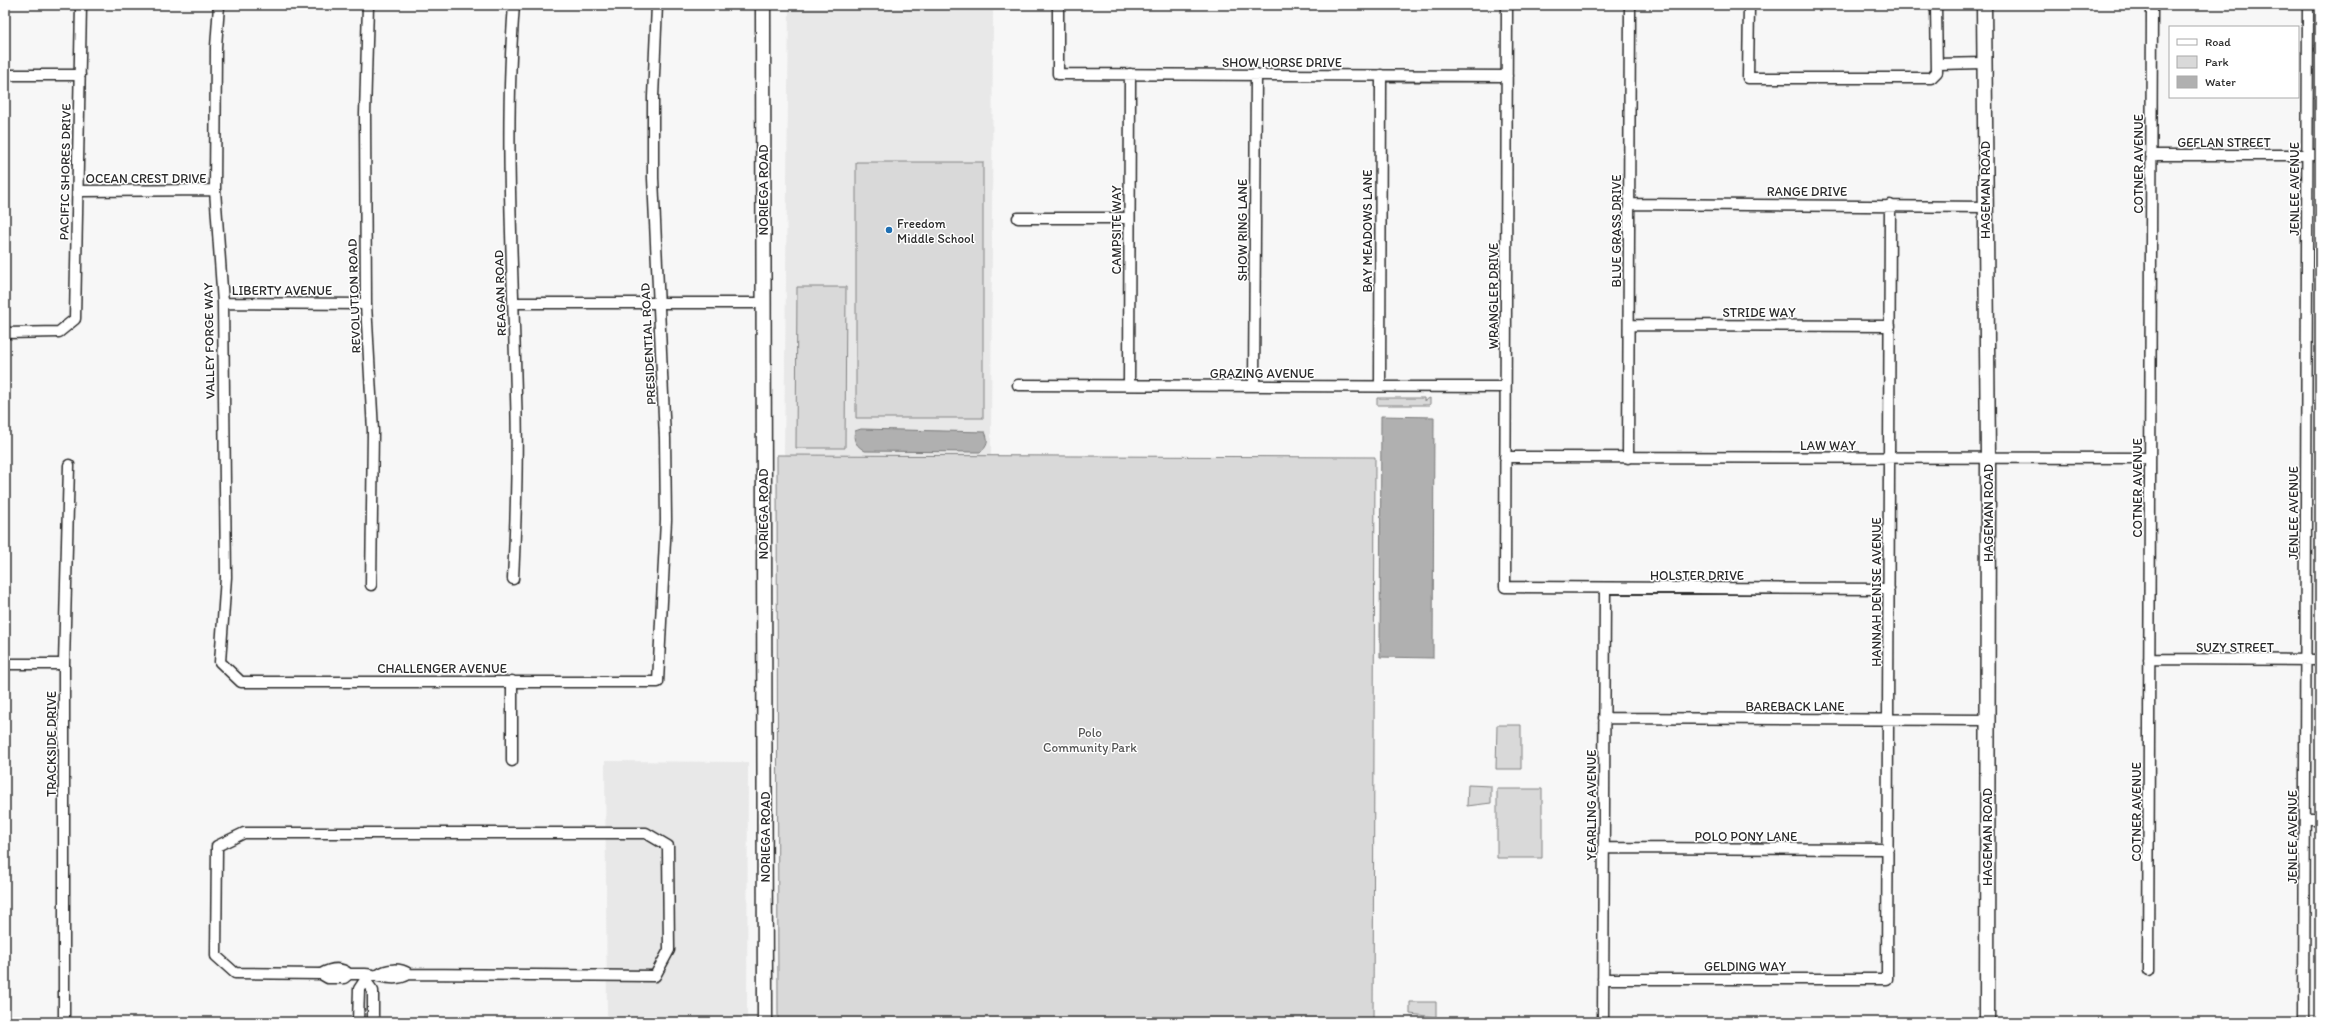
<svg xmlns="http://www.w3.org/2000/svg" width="2325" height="1027" font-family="Itim,sans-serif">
	<rect width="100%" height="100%" fill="#f7f7f7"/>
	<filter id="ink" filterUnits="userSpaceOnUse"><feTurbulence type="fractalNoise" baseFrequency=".025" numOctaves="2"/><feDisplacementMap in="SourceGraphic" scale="8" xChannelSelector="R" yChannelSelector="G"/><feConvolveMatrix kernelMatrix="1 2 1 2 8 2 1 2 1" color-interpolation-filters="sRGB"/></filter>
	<g filter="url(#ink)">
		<path fill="#e8e8e8" d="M789,5H993L991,456L784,455Z
			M605,761L748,762L747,1022H607Z"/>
		<path fill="#d9d9d9" stroke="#828282" d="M856,162H983V418H856Z
			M797,287H846L845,448H796Z
			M1377,398H1424V401L1430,398V405H1377Z
			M777,455L1375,457L1373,1022H778Z
			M1497,725H1521V769H1496Z
			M1468,785L1491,786V803L1467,806Z
			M1497,789H1542V858H1497Z
			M1410,1002H1436V1017L1410,1014Z"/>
		<path fill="#b0b0b0" stroke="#7b7b7b" d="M1381,416L1434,417L1433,658L1380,657Z
			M861,429L985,432C989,440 988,447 980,452L865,451C857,446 852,441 855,431Z"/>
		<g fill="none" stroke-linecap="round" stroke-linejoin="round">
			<g stroke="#2b2b2b" stroke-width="13">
				<path id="street" d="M219,5L216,47L215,190L223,303L226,577L220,662L241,682H658L666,520L665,438L653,178V97L657,5
					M368,5L365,115L366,304L373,431L371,585
					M1058,5V74L1507,76
					M1507,5L1505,587L1889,589
					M1749,5L1748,78H1931L1937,72L1936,5
					M1937,64L1984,63
					M5,75H80
					M2151,155H2320
					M79,191L215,190
					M1629,204L1985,207
					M1018,218H1129
					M223,303L366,304
					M513,303H763
					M1629,325L1890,326
					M5,333L59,332L75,319L81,5
					M1018,385L1505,387
					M1129,385L1130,74
					M1254,386L1256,74
					M1380,386L1381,75
					M1505,457L2150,458
					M1628,458L1630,5
					M513,579C516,518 518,456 516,395C513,265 504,135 514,5
					M2149,659L2320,660
					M5,664H64
					M1604,718L1987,720
					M512,761V681
					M2305,819H2320
					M1604,848L1888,849
					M2148,971L2152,5
					M321,974L235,973L216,956L217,846L244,833H646L668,846L669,950L655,976L409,974
					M349,974L344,978H328L321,974C330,969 340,966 349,974H365
					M1603,979H1887L1890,205
					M365,980V974C381,975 394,983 409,974C400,968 387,968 378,975
					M64,1022V664L69,465
					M358,1022L359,989L365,980L373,991V1022
					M1603,1022L1605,588
					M2304,1022L2308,5"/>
			</g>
			<g stroke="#2b2b2b" stroke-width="17">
				<path id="secondary" d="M763,5L765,1022
					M1984,5L1988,457L1987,1022"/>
			</g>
			<use href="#street" stroke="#fff" stroke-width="10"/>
			<use href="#secondary" stroke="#fff" stroke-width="14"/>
		</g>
	</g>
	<circle fill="#1f6fb2" stroke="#fff" stroke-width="1.5" cx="889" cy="230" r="4"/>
	<g text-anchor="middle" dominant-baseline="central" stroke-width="3" stroke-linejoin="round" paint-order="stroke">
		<g font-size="13" fill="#2b2b2b" stroke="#fff">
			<text x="1282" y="62">SHOW HORSE DRIVE</text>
			<text x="2224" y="142">GEFLAN STREET</text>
			<text transform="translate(2138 164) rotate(-90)">COTNER AVENUE</text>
			<text transform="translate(65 172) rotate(-89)">PACIFIC SHORES DRIVE</text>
			<text x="146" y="178">OCEAN CREST DRIVE</text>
			<text transform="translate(2294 189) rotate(-90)">JENLEE AVENUE</text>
			<text transform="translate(763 190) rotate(-90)">NORIEGA ROAD</text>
			<text transform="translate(1985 190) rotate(-90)">HAGEMAN ROAD</text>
			<text x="1807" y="191">RANGE DRIVE</text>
			<text transform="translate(1116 230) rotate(-90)">CAMPSITE WAY</text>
			<text transform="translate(1242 230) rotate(-90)">SHOW RING LANE</text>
			<text transform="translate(1367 231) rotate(-90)">BAY MEADOWS LANE</text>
			<text transform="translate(1616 231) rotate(-90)">BLUE GRASS DRIVE</text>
			<text x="282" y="290">LIBERTY AVENUE</text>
			<text transform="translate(500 293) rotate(-92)">REAGAN ROAD</text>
			<text transform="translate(354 296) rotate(-92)">REVOLUTION ROAD</text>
			<text transform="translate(1493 296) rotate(-90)">WRANGLER DRIVE</text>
			<text x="1759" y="312">STRIDE WAY</text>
			<text transform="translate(209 341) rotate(-91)">VALLEY FORGE WAY</text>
			<text transform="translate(648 344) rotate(-93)">PRESIDENTIAL ROAD</text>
			<text x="1262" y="373">GRAZING AVENUE</text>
			<text x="1828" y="445">LAW WAY</text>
			<text transform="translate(2137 488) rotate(-90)">COTNER AVENUE</text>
			<text transform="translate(1988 513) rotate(-90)">HAGEMAN ROAD</text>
			<text transform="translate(2293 513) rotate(-90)">JENLEE AVENUE</text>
			<text transform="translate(763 514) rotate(-90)">NORIEGA ROAD</text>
			<text x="1697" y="575">HOLSTER DRIVE</text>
			<text transform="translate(1876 592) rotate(-90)">HANNAH DENISE AVENUE</text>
			<text x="2235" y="647">SUZY STREET</text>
			<text x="442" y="668">CHALLENGER AVENUE</text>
			<text x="1795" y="706">BAREBACK LANE</text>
			<text transform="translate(51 744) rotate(-90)">TRACKSIDE DRIVE</text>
			<text transform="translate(1591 805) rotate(-90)">YEARLING AVENUE</text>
			<text transform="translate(2136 812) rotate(-90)">COTNER AVENUE</text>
			<text x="1746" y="836">POLO PONY LANE</text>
			<text transform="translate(765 837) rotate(-90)">NORIEGA ROAD</text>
			<text transform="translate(1987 837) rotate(-90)">HAGEMAN ROAD</text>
			<text transform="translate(2292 837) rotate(-90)">JENLEE AVENUE</text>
			<text x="1745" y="966">GELDING WAY</text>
		</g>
		<g font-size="13" fill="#2b2b2b" stroke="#fff" text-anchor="start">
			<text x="897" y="223">Freedom<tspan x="897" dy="15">Middle School</tspan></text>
		</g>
		<g font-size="13" fill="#565656" stroke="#fff">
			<text x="1090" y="732">Polo<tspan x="1090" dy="15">Community Park</tspan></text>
		</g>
	</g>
	<rect width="2325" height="1027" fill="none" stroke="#fff" stroke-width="20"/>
	<rect x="10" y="10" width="2305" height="1007" fill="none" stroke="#2b2b2b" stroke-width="1.5" filter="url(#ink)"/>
	<rect x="2169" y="26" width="130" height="72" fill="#ffffff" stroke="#aaaaaa"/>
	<rect x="2177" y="39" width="20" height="6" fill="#ffffff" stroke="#aaaaaa"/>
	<text x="2205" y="46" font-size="12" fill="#2b2b2b">Road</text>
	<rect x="2177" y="56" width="20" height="12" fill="#d9d9d9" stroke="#aaaaaa"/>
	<text x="2205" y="66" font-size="12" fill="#2b2b2b">Park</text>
	<rect x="2177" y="76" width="20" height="12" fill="#b0b0b0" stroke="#aaaaaa"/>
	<text x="2205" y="86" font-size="12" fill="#2b2b2b">Water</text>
</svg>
